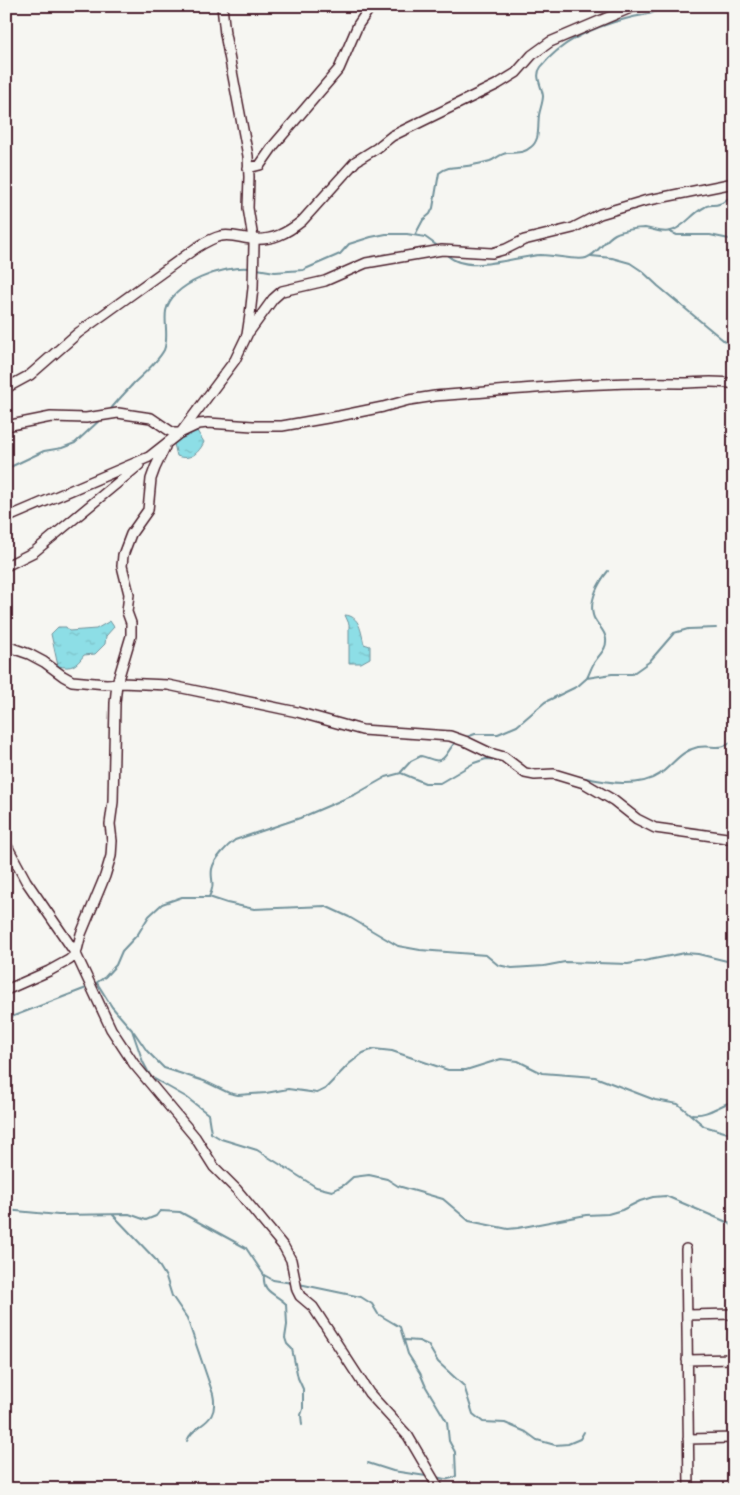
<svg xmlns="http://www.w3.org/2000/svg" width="740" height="1495" font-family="'Playpen Sans',sans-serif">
	<defs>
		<pattern id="water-ripples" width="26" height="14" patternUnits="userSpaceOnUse" patternTransform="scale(1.25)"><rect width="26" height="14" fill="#8ddee6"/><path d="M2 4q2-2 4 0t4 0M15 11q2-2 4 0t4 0" fill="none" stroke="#7bbec5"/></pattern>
	</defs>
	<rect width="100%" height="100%" fill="#f6f6f2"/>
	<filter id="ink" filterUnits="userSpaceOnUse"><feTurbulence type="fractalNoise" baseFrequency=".02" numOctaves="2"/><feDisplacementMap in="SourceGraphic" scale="10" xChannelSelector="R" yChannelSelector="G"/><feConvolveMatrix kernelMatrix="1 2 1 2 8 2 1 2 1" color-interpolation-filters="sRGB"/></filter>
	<g filter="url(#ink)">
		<path fill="url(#water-ripples)" stroke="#72929b" d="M190,431H197L204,442C199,453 190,461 177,456L174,444L177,438Z
			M345,615C360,616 361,632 364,644L370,646V658L361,663H349V624Z
			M110,621L114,627L106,636L105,644L95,654L84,655C76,666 72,669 58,666L51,634L58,627H66L69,631L96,629Z"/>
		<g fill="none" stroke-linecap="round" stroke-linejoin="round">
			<path stroke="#72929b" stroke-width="2" d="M670,232L677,235H710L734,240
				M415,235L423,220L430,214L433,208L439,173C449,165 456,168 467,166C475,165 482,163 490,161C496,159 500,154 507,153C517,152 523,154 531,147C534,145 536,141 537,138C539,130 538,122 539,115C540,109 543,102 543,96C542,86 534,76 541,67C562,40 596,26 629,18C643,14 652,16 664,6
				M446,254C467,276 515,256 541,255C553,255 578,261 586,258C598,254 604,240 615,234C623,230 637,228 645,228C654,229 662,234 671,231C685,227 692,213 705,207C709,204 715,206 719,204C726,202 730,197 734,192
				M591,256L612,258L630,263L642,271L658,286L734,349
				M257,269L275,272L303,270L340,254L349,244L371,237L386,234H407L425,237L439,247
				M110,410C117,401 125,393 133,384C143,374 157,363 164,350C169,338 164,323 166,311C172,283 224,265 250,268
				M6,469L44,451L62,448L75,443L101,419
				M587,678C590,672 592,665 596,660C601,653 607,648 606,639C605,629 595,624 593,615C589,600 599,582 608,571
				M464,738L475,734H498L517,726L545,702L578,686L587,678L612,674H632L649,662L674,633L688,629L716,628
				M401,772L411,761L421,756C426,757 430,759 434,760C446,763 448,748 456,742
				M581,777C606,782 638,789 660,774C673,765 680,751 698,747C713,744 721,753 734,739
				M209,897C216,883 210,880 212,869C214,859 227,846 235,840L300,818L356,794L386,777L401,773L425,783H440L474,763L486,759L499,760
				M97,983L112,1007L132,1030L143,1062L151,1077L186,1097L208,1114L211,1133L221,1139L257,1150L316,1187L332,1191L344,1185L353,1177L369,1175L387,1179L398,1186L443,1199L469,1221L508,1229L518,1228L586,1215L608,1214L622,1210L640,1201L653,1197L666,1196L729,1223L734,1227
				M93,985L105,977L116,965L122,951L138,934L149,916L162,904L182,897H209L227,903L254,909L325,906L349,917L398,946L420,950L486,955L498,965L512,968L544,966L565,962L628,964L685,953L698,954L731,962L734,961
				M6,1019L89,987
				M134,1032L147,1051L164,1068L204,1081L229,1093L238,1095L266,1093L288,1089L317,1093L325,1089L349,1064L363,1053L374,1049L392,1051L448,1070H466L501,1059L518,1061L542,1073L595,1077L655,1100L678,1104L704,1126L731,1134L734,1138
				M692,1114C708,1116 719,1105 734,1101
				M6,1210L58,1215L129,1214L146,1220L156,1216L160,1211L180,1212L246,1248L264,1275L273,1280L292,1283
				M113,1215L155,1259L166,1277L172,1296L187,1318L213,1394C220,1426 194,1422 187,1441
				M264,1275C262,1293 275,1293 286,1304L287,1325L285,1338L287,1344L292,1349L298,1378L303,1389V1409L301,1415L302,1425
				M299,1284L361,1297L372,1304L378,1314L400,1327L408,1354L420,1373L426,1387L447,1422L449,1441L455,1452L456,1476C449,1481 444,1479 436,1477
				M405,1340L419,1341L428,1345L438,1362L464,1386L473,1414L483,1422L505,1423L526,1432L537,1440L555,1445L568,1444L580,1439L584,1432
				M368,1463L393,1471L426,1476"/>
			<g stroke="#4a1f2b" stroke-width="12">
				<path id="minor" d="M248,168L260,165L274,145L339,69L358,25L371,6
					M249,332L273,299L282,291L325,281L366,263L442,250L492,253L506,249L524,240L573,228L600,214L644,201L734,183
					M6,388L30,375L78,333L196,248C204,243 212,238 221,236C232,234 241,238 252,239C272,241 287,233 302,221L356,161L377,148L392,136L498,84L516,73L532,55L550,42L635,6
					M6,426L51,417L86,418L118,413L151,418L173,433H180L199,424L208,423L253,426H282L339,416L383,407L409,400L435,396C517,390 598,381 680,383C698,383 716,380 734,384
					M6,518L149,457L182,431L235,360L247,335L250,315L253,288L254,244L248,208L249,177L248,156L225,34L222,6
					M6,566L34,552L139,465
					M6,646L29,654L44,662L63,676L72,681L106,684L121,683L168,685L297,712L362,730L450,736L467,742L490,753L504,757L525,773L535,775L554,774L584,783L613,800L637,819L655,828L734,839
					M6,844L26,881L76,954L111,1029L134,1064L195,1137L214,1167L237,1190L284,1247L291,1260L297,1290L300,1296L313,1307L369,1393L408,1436L439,1489
					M6,990L49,971L69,960L76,954L81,934L105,876L111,856L112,841L110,824L113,802L115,703L117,683L131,636V623L127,612L129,594L122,566L123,555L131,534L148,510L151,479L155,468L165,447
					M686,1249L689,1489
					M687,1315L734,1314
					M687,1360L734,1359
					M688,1439L734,1438"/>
			</g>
			<use href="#minor" stroke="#f6f6f2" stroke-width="9"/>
		</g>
	</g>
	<rect width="740" height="1495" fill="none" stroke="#f6f6f2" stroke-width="25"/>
	<rect x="12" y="12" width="715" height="1470" fill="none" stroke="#4a1f2b" stroke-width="2" filter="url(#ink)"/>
</svg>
